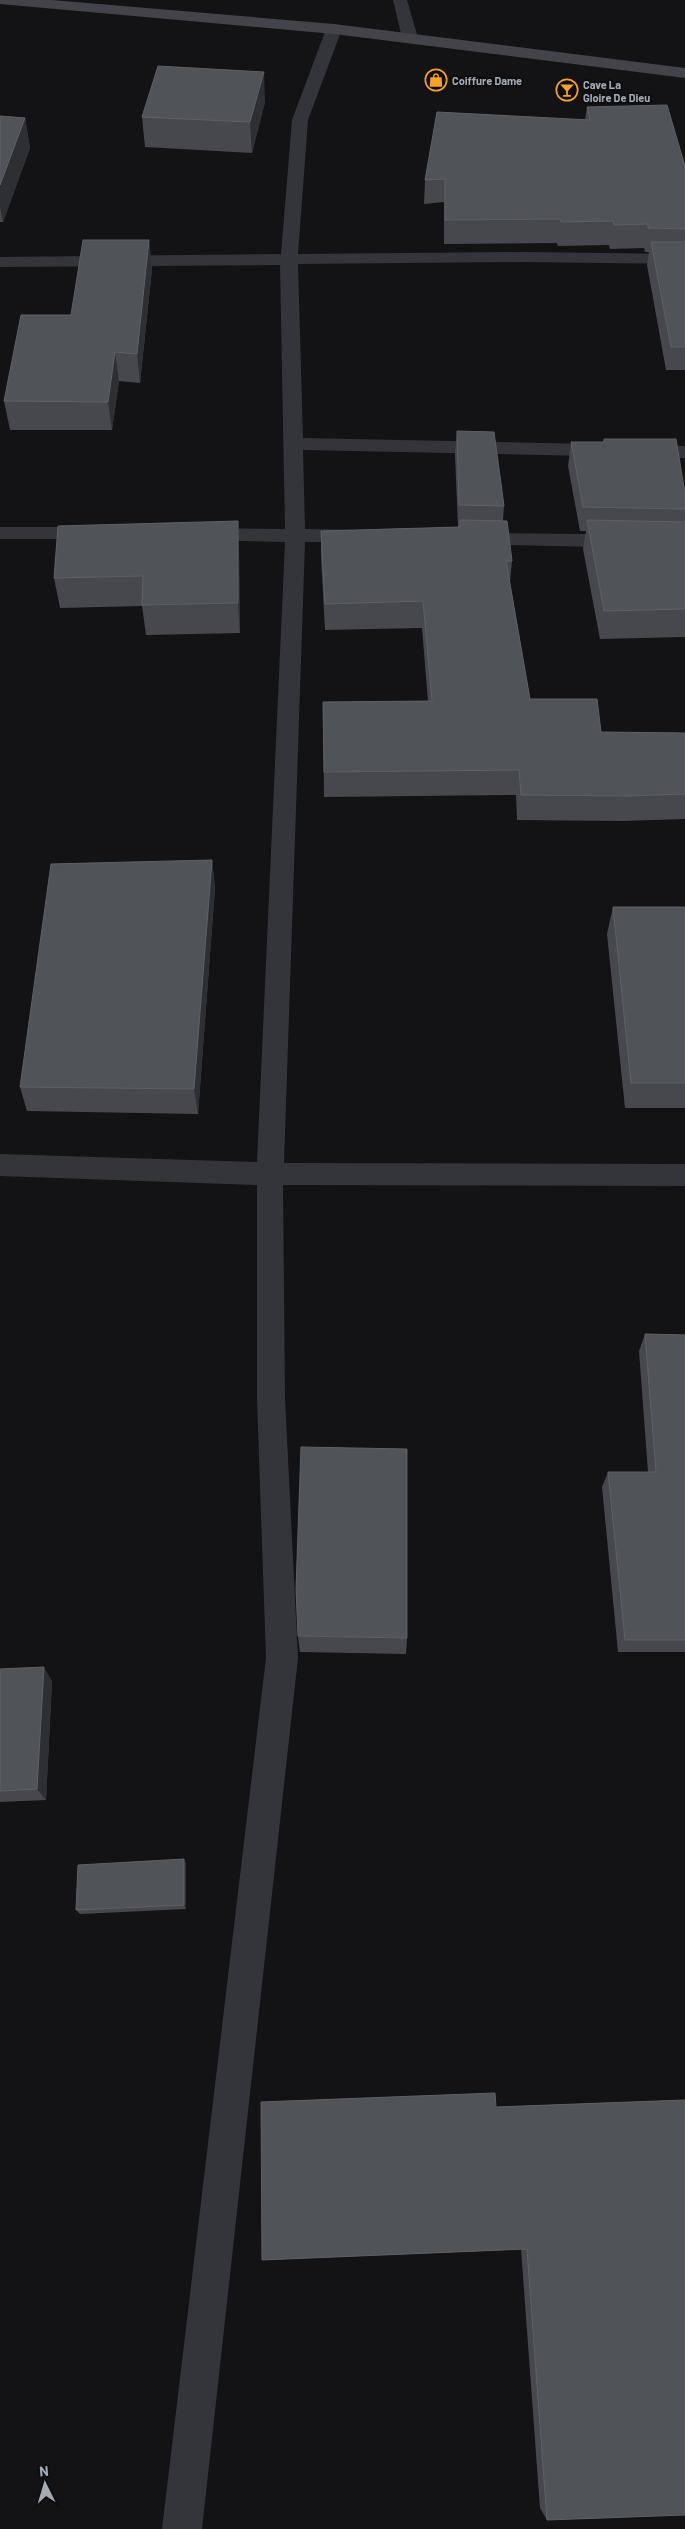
<svg xmlns="http://www.w3.org/2000/svg" width="685" height="2529" font-family="Barlow,sans-serif">
	<rect width="100%" height="100%" fill="#131315"/>
	<g fill="none" stroke-linecap="round" stroke-linejoin="round">
		<path fill="#34353a" fill-rule="evenodd" d="M393,0H407L418,38L415,41L410,43L402,38Z
			M334,24L342,29L308,120L298,254L523,252L685,254V264L523,262L298,264L303,438L685,446V458L303,450L305,529L359,530L366,531L369,536L366,541L359,542H305L284,1163L685,1164V1186L283,1185L285,1399L298,1658L202,2529H162L266,1658L257,1399V1185L0,1176V1154L257,1162L285,542L202,540L195,539L192,534L195,529L202,528L285,529L280,265L0,267V257L281,254L292,120L326,29Z
			M0,527H96L103,528L106,533L103,538L96,539H0Z
			M472,533L685,535V549L465,544L462,539L465,534Z"/>
		<path fill="#42444a" fill-rule="evenodd" d="M0,0H52L334,24L685,68V78L334,34L0,4Z"/>
	</g>
	<path fill="#46484d" d="M265,102L252,153L145,147L142,117Z
		M587,107L685,166V370H666L647,265L649,252H645L644,248L610,249L609,245L558,246L557,243L444,244V202L424,204L425,180L585,120Z
		M0,116L25,118L30,148L3,222H0Z
		M149,240L152,269L140,383L119,381L112,430H10L4,401L71,315Z
		M457,431L504,506L503,521L512,561L510,582L530,699L601,732L685,733V819L621,821L517,820L516,795L324,797L323,702L428,701L422,628L325,630L321,557V531L458,527L455,455Z
		M604,439L685,493V637L600,639L583,549L586,531H580L568,466L571,442H603Z
		M239,551L240,633L146,635L142,606L60,608L54,578Z
		M212,860L215,888L198,1114L27,1111L20,1087Z
		M613,907H685V1108H625L607,934Z
		M645,1334L685,1335V1652H618L602,1487L608,1472H648L639,1351Z
		M298,1636L407,1638L406,1654L300,1652Z
		M0,1669L52,1681L46,1800L0,1802Z
		M186,1863V1909L80,1914L76,1910Z
		M685,2100L547,2520L540,2508L521,2249L496,2107Z"/>
	<path fill="#2d2f32" d="M264,72L265,102L252,153L250,122Z
		M25,118L30,148L3,222L0,207V185Z
		M149,240L152,269L140,383L137,354Z
		M115,352L119,381L112,430L108,402Z
		M238,521L239,551L240,633L238,603Z
		M212,860L215,888L198,1114L194,1089Z
		M44,1667L52,1681L46,1800L37,1789Z
		M184,1859L186,1863V1909L184,1905Z"/>
	<path fill="#505358" stroke="#5d6167" d="M158,66L264,72L250,122L142,117Z
		M667,105L685,166V229L648,228V224L614,225L613,221L561,222L560,219L445,220V179L425,180L437,112L590,120L587,107Z
		M0,116L25,118L0,185Z
		M83,240H149L137,354L115,352L108,402L4,401L21,315H71Z
		M651,242H685V347H671Z
		M457,431L494,432L504,506L459,505Z
		M604,439H676L685,493V509L583,507L571,442H604Z
		M460,520L507,521L512,561H506L530,699H597L601,732L685,733V794L626,796L521,795L519,770L324,772L323,702L432,701L423,601L325,604L321,531L460,527Z
		M587,520L685,522V609L604,611Z
		M238,521V603L142,605L143,576L54,578L58,526Z
		M212,860L194,1089L20,1087L51,864Z
		M613,907H685V1083H631Z
		M645,1334L685,1335V1640H625L608,1472H656Z
		M301,1447L407,1449V1638L298,1636L296,1589Z
		M44,1667L37,1789L0,1791V1669Z
		M184,1859V1905L76,1910L78,1865Z
		M495,2093L496,2107L685,2100V2515L547,2520L527,2249L262,2260L261,2102Z"/>
	<defs>
		<g id="shop-ring" transform="scale(1.125)"><circle r="9.5" fill="#0e0e10" stroke="#f6a129" stroke-width="1.5"/><path d="M-5-2.5h2.3a2.7 3.5 0 0 1 5.4 0H5L5.5 6h-11ZM-1.5-2.5h3a1.5 2.3 0 0 0-3 0Z" fill="#f6a129"/></g>
		<g id="bar-ring" transform="scale(1.125)"><circle r="9.5" fill="#0e0e10" stroke="#f6a129" stroke-width="1.5"/><path d="M-6-5H6L.8 .8V4.5H3.5V6h-7V4.5H-.8V.8Z" fill="#f6a129"/></g>
	</defs>
	<g fill-rule="evenodd">
		<use href="#shop-ring" x="436" y="80"/>
		<use href="#bar-ring" x="567" y="90"/>
	</g>
	<g text-anchor="middle" dominant-baseline="central" stroke-width="4.5" stroke-linejoin="round" paint-order="stroke">
		<g font-size="11" font-weight="bold" fill="#a4abb5" stroke="#0e0e10" text-anchor="start">
			<text x="452" y="80">Coiffure Dame</text>
			<text x="583" y="84">Cave La<tspan x="583" dy="13">Gloire De Dieu</tspan></text>
		</g>
	</g>
	<g transform="translate(45 2484) rotate(355)" stroke="#0e0e10" stroke-width="4" paint-order="stroke">
	<path d="M0-4L9 19L0 12L-9 19Z" fill="#a4abb5"/>
	<text y="-8" font-size="14" font-weight="bold" text-anchor="middle" fill="#a4abb5">N</text>
	</g>
</svg>
